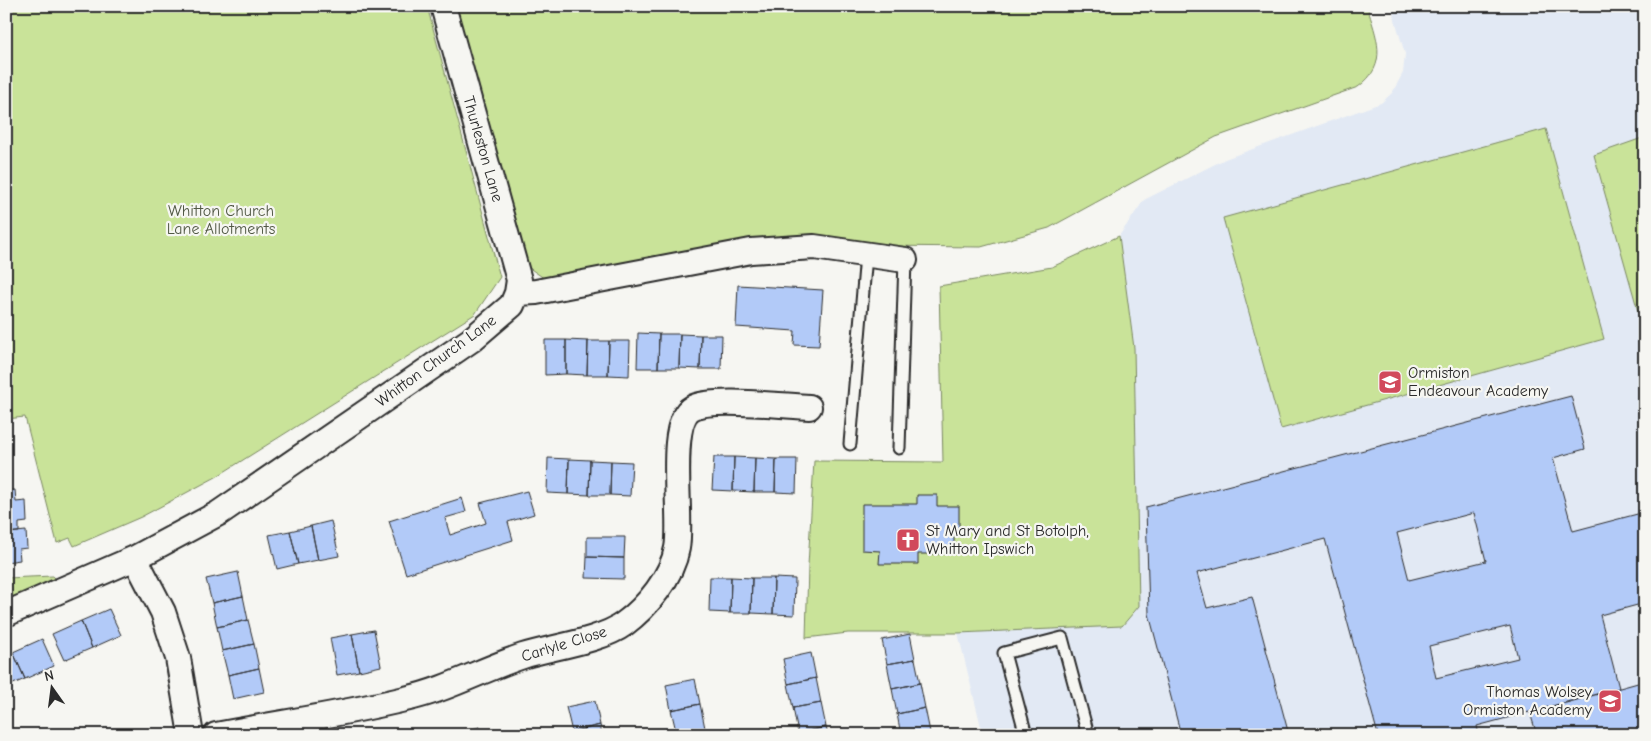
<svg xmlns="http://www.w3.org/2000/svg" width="1651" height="741" font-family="'Comic Neue',sans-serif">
	<rect width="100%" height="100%" fill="#f6f6f2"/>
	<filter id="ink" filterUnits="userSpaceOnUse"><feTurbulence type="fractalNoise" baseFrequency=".02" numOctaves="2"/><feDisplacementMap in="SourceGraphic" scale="10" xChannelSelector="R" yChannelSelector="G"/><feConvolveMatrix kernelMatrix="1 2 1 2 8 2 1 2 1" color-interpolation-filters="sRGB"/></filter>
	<g filter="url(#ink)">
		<path fill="#e2e9f4" d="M1391,6H1645V735H983L958,633L1122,626L1139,606L1134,348L1119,236L1144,200L1225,159L1381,103L1392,93L1403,73L1405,54Z"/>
		<path fill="#c9e399" stroke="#7a8762" d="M6,6H427L500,277L475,314L216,477L141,517L74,546L70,538L57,543L25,417L6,419Z
			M455,6H1367C1376,37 1390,64 1358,87L1216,137L1049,228L981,247L880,246L548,281L525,265Z
			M1546,129L1604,339L1281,429L1223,218Z
			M1645,137V336L1594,155Z
			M1119,236L1134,348L1139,606L1122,626L958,633H848L806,638L808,566L814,461L943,462L939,286L1052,267Z
			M53,576L58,581L6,604V578Z"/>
		<path fill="#b2caf8" stroke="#2b2b2b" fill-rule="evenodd" d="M738,285L823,290L819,346L794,345L795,331L736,327Z
			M638,333L659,334L658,368H637Z
			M659,334H680L679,368H658Z
			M680,334L701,335L700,369L679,368Z
			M701,335H722L721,369H700Z
			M545,340H566V374L545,375Z
			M566,340L588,341L587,375L566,374Z
			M588,341H609L608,375H587Z
			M609,341H630L629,376L608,375Z
			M1571,396L1585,449L1553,458L1573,531L1645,512V603L1600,615L1619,688L1477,726L1479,735H1378L1325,539L1197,573L1207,608L1252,597L1289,735H1181L1149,614L1146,507ZM1474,513L1486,561L1409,580L1397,533ZM1510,626L1518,658L1436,678L1429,646Z
			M714,457H734L733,491L712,490Z
			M734,457L755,458L754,492L733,491Z
			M548,458L569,459L568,494L547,493Z
			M755,458L776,459L775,492H754Z
			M569,459L590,460L589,495L568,494Z
			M776,459H797L796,493L775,492Z
			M590,460L611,461L610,495H589Z
			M611,461L632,462L630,496L610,495Z
			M6,490H15L16,502L26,501L27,522L19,523V532L6,533Z
			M527,491L534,514L508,522L513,540L406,574L389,521L462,498L466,512L445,518L450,535L486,523L480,503Z
			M917,495H937V506H959V528L954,529V554H918V564H879L880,551L862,550V504H917Z
			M331,521L339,556L318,560L311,526Z
			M311,526L318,560L298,564L290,531Z
			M26,531L27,548L19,549L20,560L6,562V533Z
			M290,531L298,564L277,569L269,535Z
			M587,537H625L624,558L587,557Z
			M587,557L624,558V579L586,578Z
			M238,572L243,596L212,603L206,579Z
			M710,577H731L730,613L709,612Z
			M731,577L752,578L751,613H730Z
			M752,578H774L773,614L751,613Z
			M774,578L795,579L794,615L773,614Z
			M243,596L248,620L217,627L212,603Z
			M109,609L121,635L92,648L81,621Z
			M248,620L254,644L222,651L217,627Z
			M81,621L92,648L64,660L52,634Z
			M374,630L381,666L359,671L352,634Z
			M352,634L359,671L337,675L330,638Z
			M910,634L915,659L887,664L882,640Z
			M42,639L54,666L25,679L13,652Z
			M254,644L259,668L228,675L222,651Z
			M13,652L25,679L6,687V655Z
			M811,653L816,678L788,684L783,659Z
			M915,659L920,683L892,689L887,664Z
			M259,668L264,692L233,699L228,675Z
			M816,678L821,703L793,708L788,684Z
			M695,679L700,704L671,710L666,685Z
			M1645,681V735H1537L1530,713Z
			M920,683L925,708L897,714L892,689Z
			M595,701L600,725L572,732L566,707Z
			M821,703L826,727L798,733L793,708Z
			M700,704L705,728L677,735L671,710Z
			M925,708L930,732L901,735L897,714Z
			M600,725L602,735H572V732Z
			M480,727L481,735H452L451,734Z
			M826,727L828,735H798V733Z
			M705,728L706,735H677Z"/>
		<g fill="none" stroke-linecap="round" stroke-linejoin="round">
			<g stroke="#2b2b2b" stroke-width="15">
				<path id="service" d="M850,444L866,255
					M899,448L905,260
					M1026,735L1004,653L1062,638L1088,735"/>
			</g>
			<g stroke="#2b2b2b" stroke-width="28">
				<path id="minor" d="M517,293L536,292L751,251L814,247L905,260
					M135,558L163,612L178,658L191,735
					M6,614L135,558L219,513L471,340L512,305L517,293L519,280L443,6
					M216,735C279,723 343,714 405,699C447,690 483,669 523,656C551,647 601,641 624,624C647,607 672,577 677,548C683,519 666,422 692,408C711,397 784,406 809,407"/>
			</g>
			<use href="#service" stroke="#f6f6f2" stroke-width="11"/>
			<use href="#minor" stroke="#f6f6f2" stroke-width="24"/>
		</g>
	</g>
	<defs>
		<g id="school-square" transform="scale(1.25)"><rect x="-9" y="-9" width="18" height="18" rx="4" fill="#d1495b" stroke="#f6f6f2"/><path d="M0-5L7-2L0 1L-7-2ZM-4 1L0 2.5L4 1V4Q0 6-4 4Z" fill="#fff"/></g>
		<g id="church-square" transform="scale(1.25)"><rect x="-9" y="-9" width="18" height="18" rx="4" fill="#d1495b" stroke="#f6f6f2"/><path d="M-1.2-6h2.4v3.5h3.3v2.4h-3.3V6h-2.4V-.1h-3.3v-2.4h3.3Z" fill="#fff"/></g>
	</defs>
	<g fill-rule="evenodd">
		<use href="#school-square" x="1390" y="382"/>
		<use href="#church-square" x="908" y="540"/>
		<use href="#school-square" x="1610" y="701"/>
	</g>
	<g text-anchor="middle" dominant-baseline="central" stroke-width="4.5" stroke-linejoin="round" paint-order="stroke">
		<g font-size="16" fill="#2b2b2b" stroke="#f6f6f2">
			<text transform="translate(483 149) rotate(74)">Thurleston Lane</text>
			<text transform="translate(436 361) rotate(-36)">Whitton Church Lane</text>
			<text transform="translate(564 644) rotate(-17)">Carlyle Close</text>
		</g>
		<g font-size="16" fill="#525946" stroke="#f6f6f2">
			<text x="221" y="211">Whitton Church<tspan x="221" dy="18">Lane Allotments</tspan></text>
		</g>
		<g font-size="16" fill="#2b2b2b" stroke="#f6f6f2" text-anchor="start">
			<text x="1408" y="373">Ormiston<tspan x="1408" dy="18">Endeavour Academy</tspan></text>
			<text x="926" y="531">St Mary and St Botolph,<tspan x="926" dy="18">Whitton Ipswich</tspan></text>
			<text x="1592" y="692" text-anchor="end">Thomas Wolsey<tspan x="1592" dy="18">Ormiston Academy</tspan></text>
		</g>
	</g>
	<rect width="1651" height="741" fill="none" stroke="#f6f6f2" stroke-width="25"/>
	<rect x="12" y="12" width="1626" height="716" fill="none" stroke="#2b2b2b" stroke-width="2" filter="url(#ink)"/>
	<g transform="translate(52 688) rotate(346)" stroke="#f6f6f2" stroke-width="4" paint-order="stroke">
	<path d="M0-4L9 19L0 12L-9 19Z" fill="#2b2b2b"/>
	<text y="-8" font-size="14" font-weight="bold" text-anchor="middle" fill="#2b2b2b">N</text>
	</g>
</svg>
